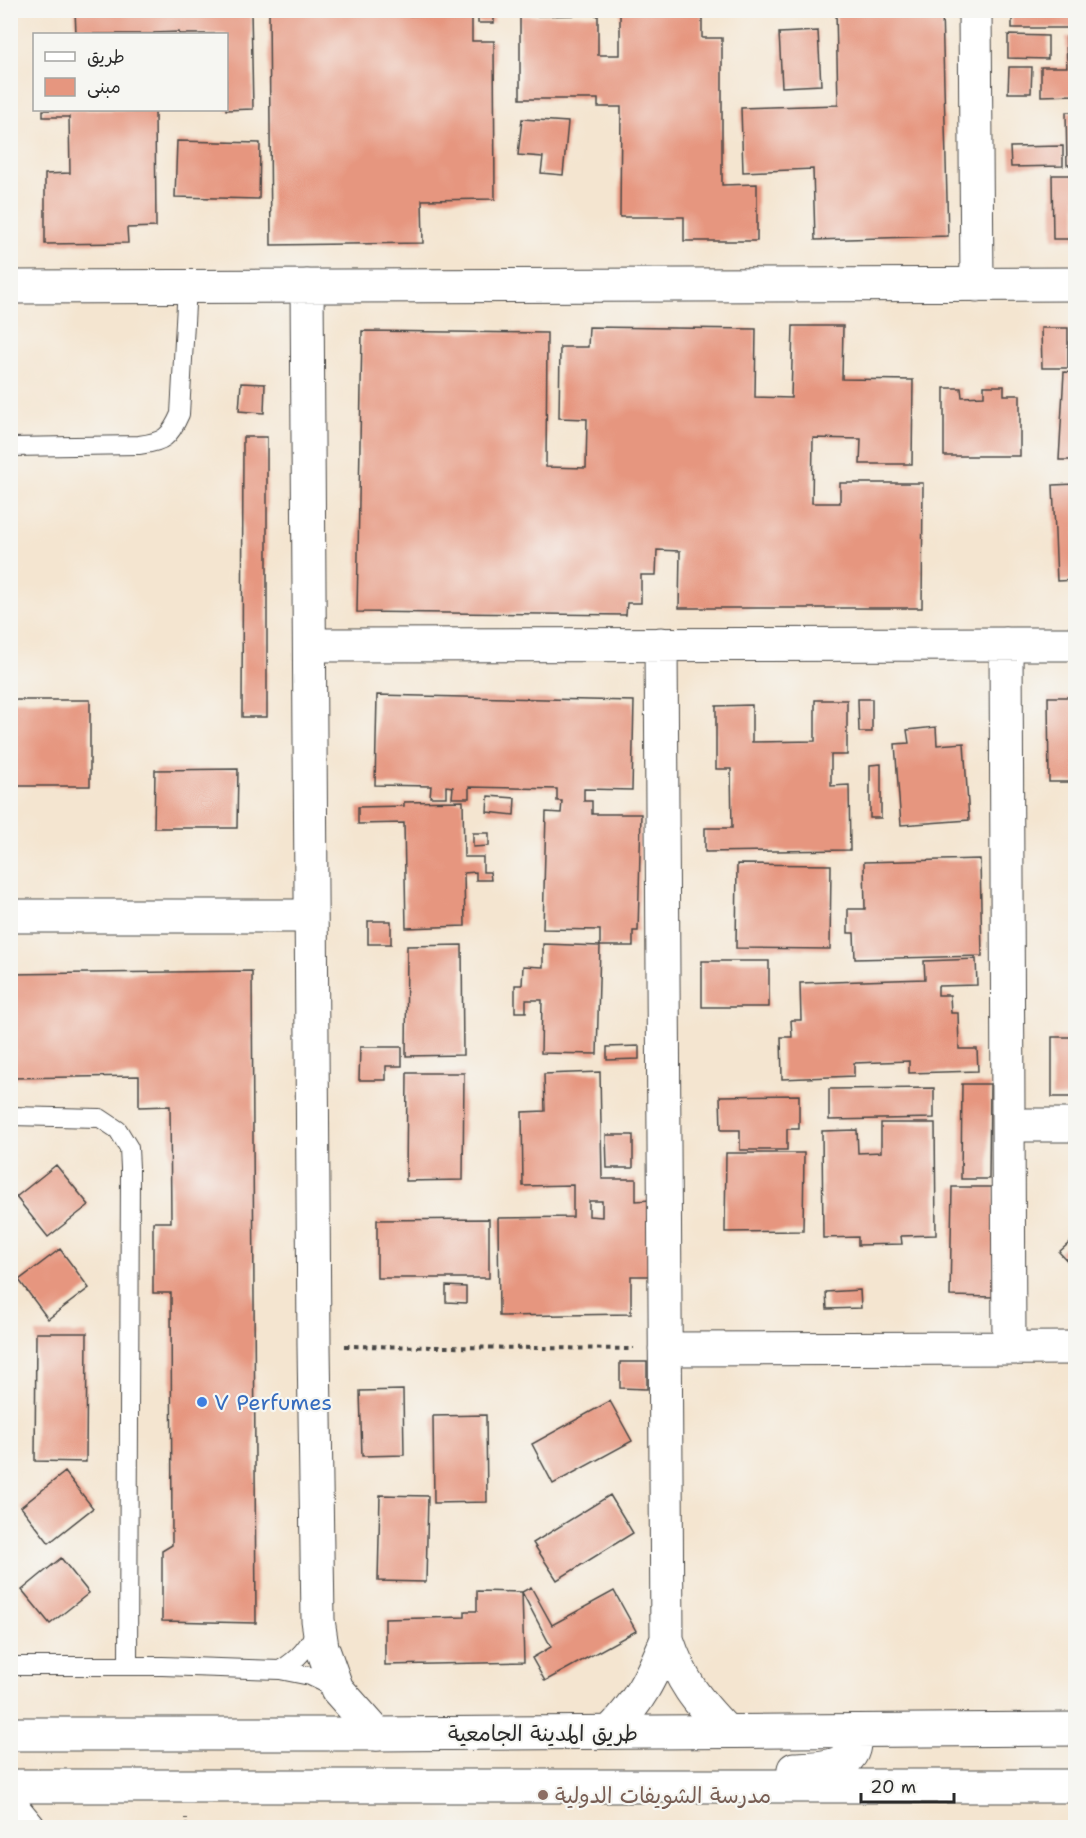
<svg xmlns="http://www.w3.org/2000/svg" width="1086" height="1838" font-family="'Shantell Sans','Playpen Sans Arabic',sans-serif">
	<rect width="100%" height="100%" fill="#f6f6f2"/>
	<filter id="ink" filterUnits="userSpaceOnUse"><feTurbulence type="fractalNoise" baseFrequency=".0167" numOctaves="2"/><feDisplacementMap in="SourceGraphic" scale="12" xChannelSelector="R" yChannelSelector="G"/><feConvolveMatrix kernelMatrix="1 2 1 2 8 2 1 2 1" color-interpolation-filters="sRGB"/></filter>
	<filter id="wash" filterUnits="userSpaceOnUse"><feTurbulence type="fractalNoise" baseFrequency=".008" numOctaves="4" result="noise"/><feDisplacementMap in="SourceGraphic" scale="24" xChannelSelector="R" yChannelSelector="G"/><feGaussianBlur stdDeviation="1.35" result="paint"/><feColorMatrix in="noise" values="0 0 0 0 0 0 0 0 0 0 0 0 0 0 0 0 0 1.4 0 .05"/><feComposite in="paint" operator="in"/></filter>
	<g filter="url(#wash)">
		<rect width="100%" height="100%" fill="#f4e5d0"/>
		<g id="blocks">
			<path fill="#e6967f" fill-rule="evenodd" d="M75,10H251L253,109L226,110V34H179V32L154,33V34H76Z
				M269,10H391V16L472,14V41H494L495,199L422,200L423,243L271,245Z
				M478,10H494V23H478Z
				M620,10H702V38H722V185L757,184V241H684V217H620L621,107H598V99H520V16L598,15V55H620Z
				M836,10H942L948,236L815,240L813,169L743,172L741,108L838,105Z
				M1012,10H1076V28H1012Z
				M818,31L821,85L782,87L779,33Z
				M1008,35L1048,36V59L1008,58Z
				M1066,37H1076V95L1041,96V67H1067Z
				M1009,67H1032L1031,93H1008Z
				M43,110H155L156,227L127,228L128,243L45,244V174L70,173L69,117H43Z
				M1066,112H1076V165H1067Z
				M522,119L568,122L563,175L541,173L543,157L518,155Z
				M177,141L260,143L259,199L175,197Z
				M1063,146V166L1011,167L1010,147Z
				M1052,175H1076V239H1053Z
				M793,326H843L842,379L913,380L912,464H860L861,439L813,438L812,503H840V483H923L922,608H679L680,551L657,550L656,575H641V603H627L626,615L357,612L362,331L547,333L546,467L586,468L587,419L559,418L560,347H588L589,327L756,329L755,397L791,398Z
				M1041,328H1068V368H1042Z
				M1064,372L1076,373V460H1059Z
				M241,383L265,384L264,413L239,411Z
				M984,386H1004V395H1020V456H944V388H961L962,397L984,396Z
				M243,437H267V717H242Z
				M1076,484V580L1057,581L1053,485Z
				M377,695L634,701L632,790L584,789V801H592V814H641L638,931H633V946H600V930L543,929L546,812L561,813L562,801H557V789L469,787V798H452L453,787L446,786V797H430L431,786L375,785Z
				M1048,697H1075L1076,782H1049Z
				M858,699H872V732H859Z
				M10,700H90V786H10Z
				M815,700H847V755H831V786L849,785L850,850L705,852V828H732L731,769H716V706L752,705V742L815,741Z
				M936,727L937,745L964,743L969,820L901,825L895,744L909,743L907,730Z
				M881,764V818H870V765Z
				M238,769L237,828H154L155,770Z
				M488,796L515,798L514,815L487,812Z
				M463,801L464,857H483V872H490L491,880H476V872L464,873L465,926L406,928L404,823L358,824V807L404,806V802Z
				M473,833H489V846L473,847Z
				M980,859L982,956L855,959L854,933H848V909H865L864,862Z
				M737,864L831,865L830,949L736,948Z
				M368,921H391V944H368Z
				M543,944L600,946L597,1054L541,1053L542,1000H526V1012H515V985H522L523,966L543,967Z
				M462,945L463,1055L406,1056L407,946Z
				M976,959L977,985L938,986V995H950L951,1013H958L959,1049H977L978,1071L909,1073V1061L854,1063V1076L782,1079L781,1037H792L791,1020H801L800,983L925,979L924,961Z
				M702,961H769V1007H702Z
				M252,971L256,1623L162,1621V1551L172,1545L171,1293H153V1222H171L170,1106L139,1107V1076L10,1078V974Z
				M1052,1037H1076V1097H1052Z
				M639,1046V1059L607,1060V1047Z
				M360,1047H402V1066H386V1080H359Z
				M600,1072L602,1179H636V1201L650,1200L651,1276H631V1314L499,1316L498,1218L573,1217V1185L523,1186L522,1112L545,1111L544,1074ZM589,1201H602V1217L589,1216Z
				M407,1073H464L463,1180L406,1181Z
				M962,1084H990L989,1179H961Z
				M934,1088V1118L829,1120V1089Z
				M799,1095V1129H787V1150H740V1130H721L720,1096Z
				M881,1123H935L936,1235L901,1236L902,1244L858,1245V1237L823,1238L822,1131L857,1130L858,1153L881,1152Z
				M606,1135H633V1168H607Z
				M726,1153H804L803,1231L725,1232Z
				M56,1165L89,1205L48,1237L16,1197Z
				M952,1187H995L994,1297L950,1296Z
				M489,1219V1278H377V1220Z
				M1076,1237V1270L1059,1252Z
				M60,1249L89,1288L48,1319L19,1280Z
				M446,1286L466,1287V1303L446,1302Z
				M860,1290L861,1308L827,1309L826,1292Z
				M36,1333H87L86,1462L35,1461Z
				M620,1362H647V1389L620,1388Z
				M403,1390L404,1455L362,1456L360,1391Z
				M610,1401L632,1441L553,1484L532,1444Z
				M486,1415L487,1502L434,1503L433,1416Z
				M65,1472L93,1508L49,1543L21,1507Z
				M380,1495L428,1496L426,1582L378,1581Z
				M610,1495L633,1533L557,1580L533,1543Z
				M61,1558L89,1593L50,1624L22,1590Z
				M531,1587L552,1625L614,1591L636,1631L545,1681L532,1658L551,1647L522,1592Z
				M477,1591L522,1592L524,1662L385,1665V1619L465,1617V1611H477Z"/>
		</g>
	</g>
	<g filter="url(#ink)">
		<use href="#blocks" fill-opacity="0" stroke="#494744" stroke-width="1.5"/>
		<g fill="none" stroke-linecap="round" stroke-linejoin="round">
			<g stroke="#494744" stroke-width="20">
				<path id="service" d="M10,447L139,445C164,442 170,437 180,414L187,286
					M10,1116L100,1118L118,1130L129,1148L130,1168L128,1666
					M10,1666H162L280,1670C297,1660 310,1647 316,1628
					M280,1670L310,1676L337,1689"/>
			</g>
			<g stroke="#494744" stroke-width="35">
				<path id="minor" d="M975,10L977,285
					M307,286L314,1346L318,1620L322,1647L337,1689L377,1734
					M10,287L1076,284
					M661,644L667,1639C681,1681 696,1700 726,1731
					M1006,644L1009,1348
					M310,645L1076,644
					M10,916H311
					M1009,1125H1076
					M665,1349L1076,1348
					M610,1732C639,1702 651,1678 667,1639"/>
			</g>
			<g stroke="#494744" stroke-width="35">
				<path id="primary" d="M10,1734H377L1076,1729
					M794,1769C812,1768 851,1770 854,1745C854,1741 853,1735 852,1731
					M10,1786H1076
					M10,1805L29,1828"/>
			</g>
			<path stroke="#494744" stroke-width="4" stroke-dasharray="4.5 4.5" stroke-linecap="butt" d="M345,1346L634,1349
				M186,1828V1818"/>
			<use href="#service" stroke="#fff" stroke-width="18"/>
			<use href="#minor" stroke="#fff" stroke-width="33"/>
			<use href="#primary" stroke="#fff" stroke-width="33"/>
		</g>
	</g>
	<circle fill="#3f7fe0" stroke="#f6f6f2" stroke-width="2" cx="202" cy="1402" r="6"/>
	<circle fill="#8d6e63" stroke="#f6f6f2" stroke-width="2" cx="543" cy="1795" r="6"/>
	<g text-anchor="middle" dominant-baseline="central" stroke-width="4.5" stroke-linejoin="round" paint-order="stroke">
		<g font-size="22" fill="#366cbe" stroke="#f6f6f2" text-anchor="start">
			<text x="214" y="1402">V Perfumes</text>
		</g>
		<g font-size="22" fill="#2b2b2b" stroke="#f6f6f2">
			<text x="543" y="1733">طريق المدينة الجامعية</text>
		</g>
		<g font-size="22" fill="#785e54" stroke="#f6f6f2" text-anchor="start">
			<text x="555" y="1795">مدرسة الشويفات الدولية</text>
		</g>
	</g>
	<rect width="1086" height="1838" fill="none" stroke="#f6f6f2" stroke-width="36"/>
	<rect x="33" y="33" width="195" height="78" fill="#f6f6f2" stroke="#a5a5a2" stroke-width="1.5"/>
	<rect x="45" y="52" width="30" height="9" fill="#ffffff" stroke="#a5a5a2" stroke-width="1.5"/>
	<text x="87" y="63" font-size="18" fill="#2b2b2b">طريق</text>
	<rect x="45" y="78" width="30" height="18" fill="#e6967f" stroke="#a5a5a2" stroke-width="1.5"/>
	<text x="87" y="93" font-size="18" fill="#2b2b2b">مبنى</text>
	<path d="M861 1793v9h93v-9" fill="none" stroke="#2b2b2b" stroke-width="3"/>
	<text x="870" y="1793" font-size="18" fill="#2b2b2b" stroke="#f6f6f2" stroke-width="4.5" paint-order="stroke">20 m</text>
</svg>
